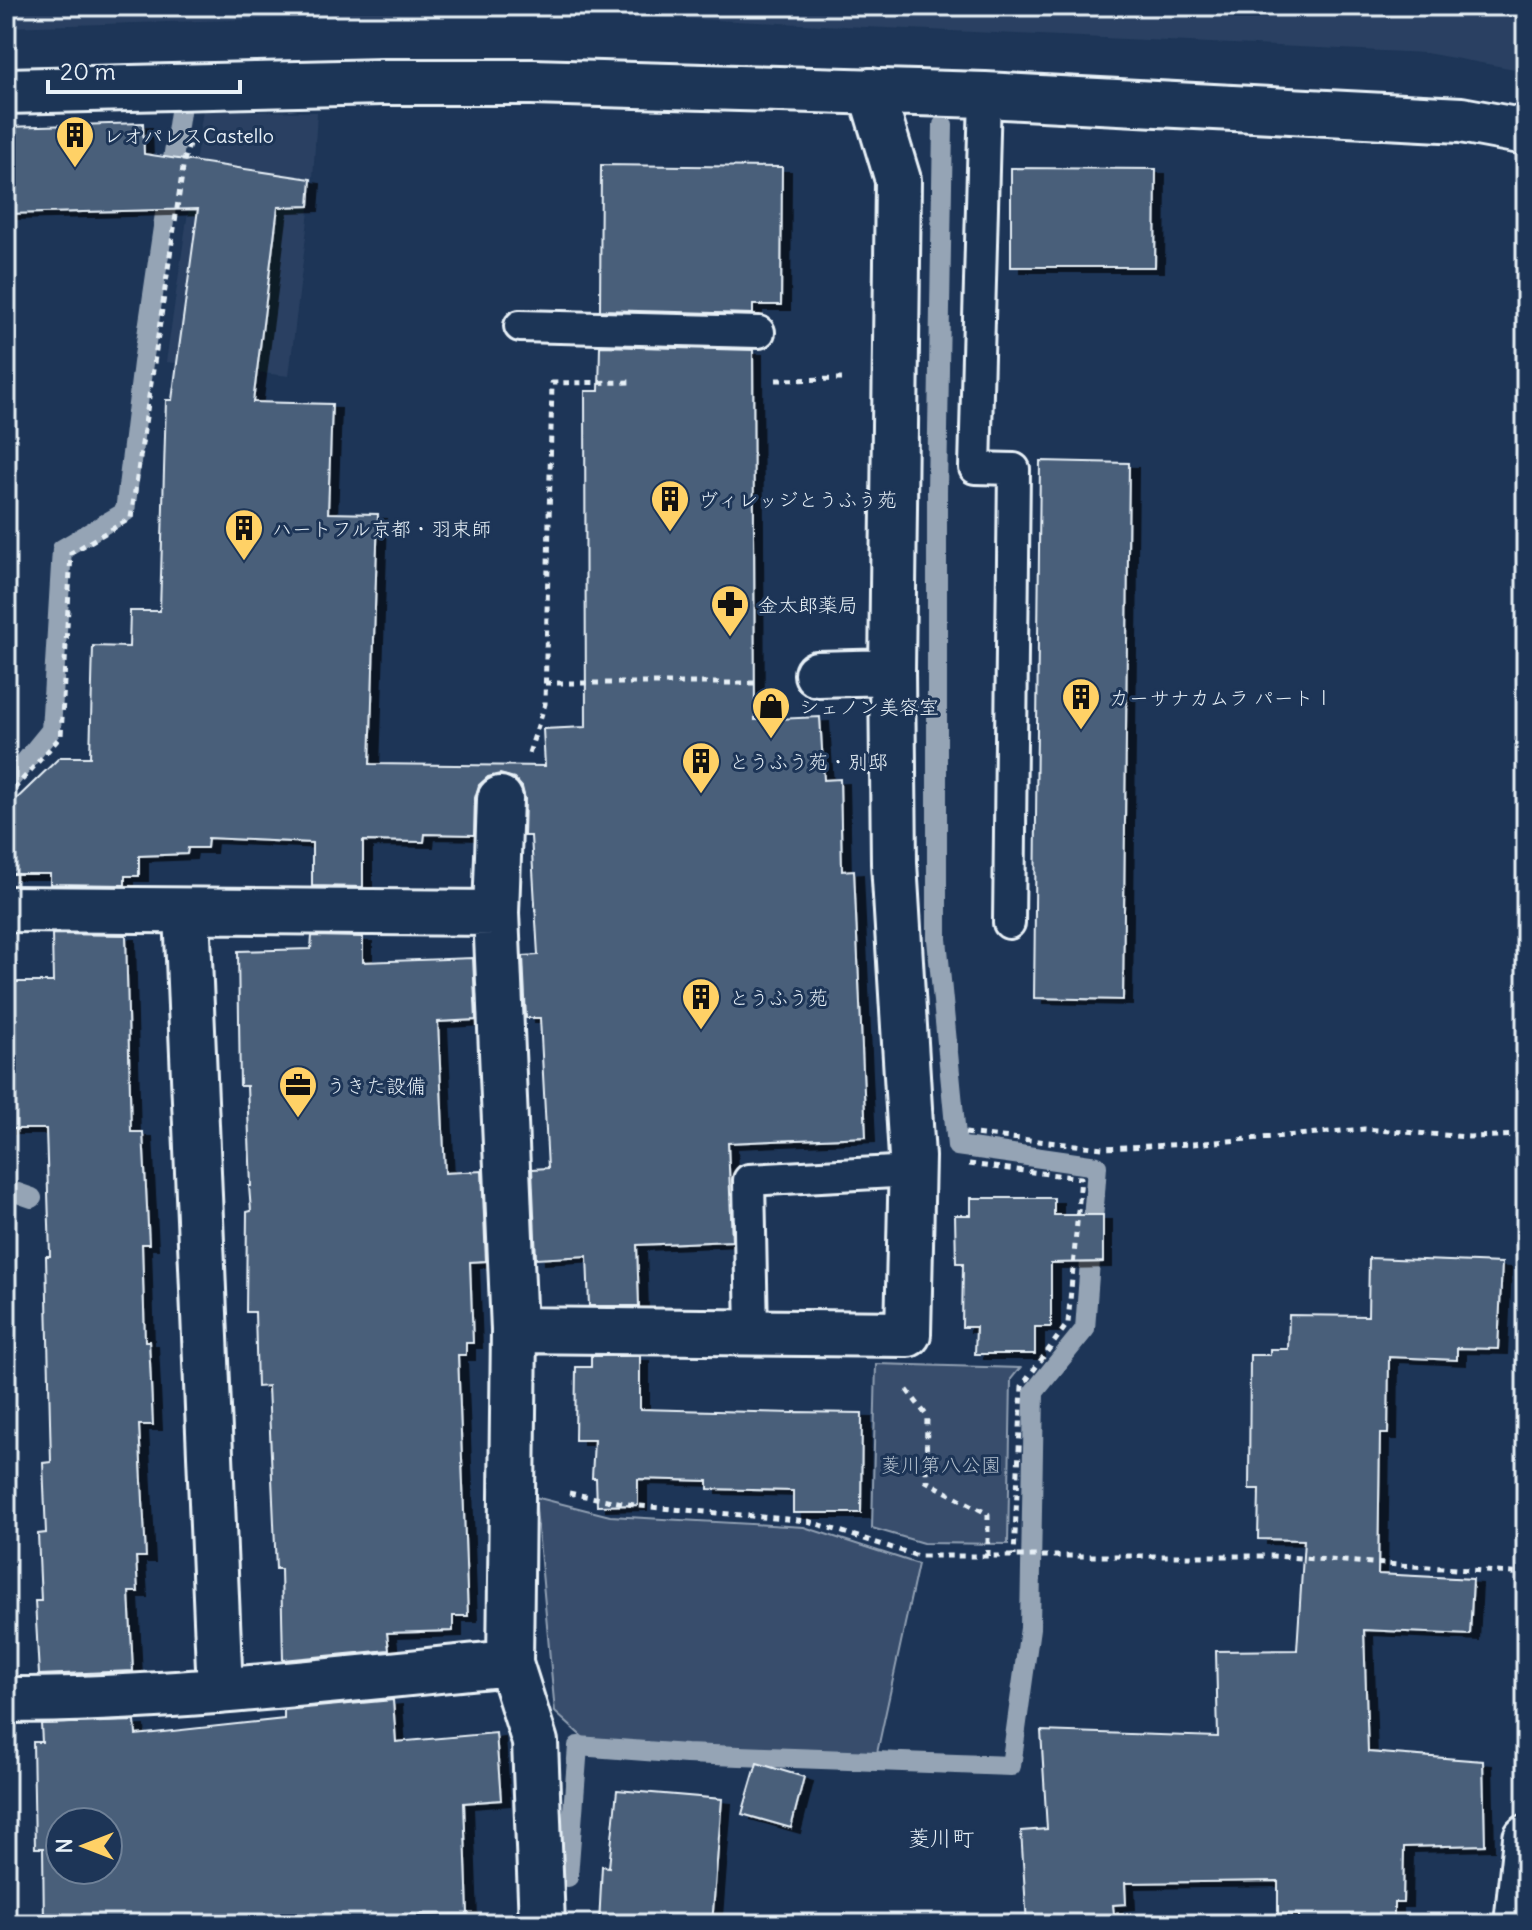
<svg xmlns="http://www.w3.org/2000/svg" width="1532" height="1930" font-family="Delius,'Klee One',sans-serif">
	<defs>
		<filter id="shadow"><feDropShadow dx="9" dy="5" stdDeviation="0" flood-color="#0009"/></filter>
	</defs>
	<rect width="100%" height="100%" fill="#1d3557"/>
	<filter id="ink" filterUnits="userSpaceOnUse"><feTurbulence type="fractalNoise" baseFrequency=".0125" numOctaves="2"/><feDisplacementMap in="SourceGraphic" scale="16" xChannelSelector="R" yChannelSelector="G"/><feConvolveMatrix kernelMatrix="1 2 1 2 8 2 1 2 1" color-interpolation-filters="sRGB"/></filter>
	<g filter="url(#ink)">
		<path fill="#2a4162" d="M6,6H1526V71L1426,53L523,11L6,27Z
			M203,110L317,112L313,178L289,376L166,362Z"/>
		<path fill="#374d6c" stroke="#909fb2" stroke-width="2" d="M876,1364L1020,1368L1011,1379L1008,1544L923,1543L872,1528Z
			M535,1497L610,1516L804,1527L918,1564L877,1753L589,1743L555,1712Z"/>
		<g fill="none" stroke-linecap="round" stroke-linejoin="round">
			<path stroke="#95a4b5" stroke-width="20" d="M6,785L51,730L62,549L125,512L143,363L180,112
				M6,1189L32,1198
				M568,1877L578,1746L686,1754L1011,1766L1030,1628L1034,1392L1085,1329L1097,1166L957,1146L937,939V492L943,125"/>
		</g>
		<path fill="#495e7a" stroke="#e8f1f8" stroke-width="2" fill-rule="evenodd" filter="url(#shadow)" d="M143,123L144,154L311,179L309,206L278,207L253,402L332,404L328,513L378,514L370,764L545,766L543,729L586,727L585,391H599L600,346L753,350L755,720L820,717L824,780L840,779L842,871L854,870L866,1137L728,1143L732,1241L637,1245L639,1306H589L587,1256L536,1259L532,1169L548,1168L540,1018H526L523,956L538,955L531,836H524L525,799L522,787L514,778L500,774L488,777L479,785L475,798L474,835L425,834L424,842L363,841V887L312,886V843L208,838L207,848H188L187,854L139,856V876H125V885L50,884V874H6V809L60,757H90L93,646L129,647L130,611H160L166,400H172L198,209L6,214V127Z
			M601,165L782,167L781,305H753V314L600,310Z
			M1011,168L1156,169L1155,267H1011Z
			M1040,461L1129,463L1123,1000L1034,998Z
			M52,934L126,935L131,1132H143L149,1244H142L145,1341H149L153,1425H139L146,1557H136L138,1592H129L133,1671L39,1675L35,1601H41L38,1534L46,1533L43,1463L51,1462L46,1256H50L46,1129H6V982H53Z
			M312,936L363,937V962L473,958L476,1020L438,1022L445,1173L482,1171L486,1261L470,1262L473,1343H466V1355H458L468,1616H453V1631L387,1633L389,1650L283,1660L281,1569H276L268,1386L257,1387L255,1312H246L247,1212L251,1211L249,1186H251L247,1086H240L238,951L311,949Z
			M971,1198H1054V1215H1103V1262L1051,1263V1327H1035V1354H975L976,1327H962L963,1263H956L955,1215H971Z
			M1369,1258L1502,1263L1498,1349L1457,1348V1360L1389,1357L1388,1434H1380L1378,1574L1473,1579L1470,1635L1364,1630L1368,1752L1483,1761L1485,1845L1404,1847L1403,1902H1394V1924H1299V1915L1278,1914V1881L1125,1883L1126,1904L1113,1905L1115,1924H1027L1021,1831L1047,1829L1041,1731L1218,1737L1216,1651L1297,1650L1304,1540L1258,1539L1259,1489H1249L1250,1355H1270V1349H1288L1289,1315L1368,1316Z
			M591,1356H640V1409L794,1413V1412L862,1413L861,1513H793V1491L708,1489V1481L638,1479V1505L597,1506L596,1478H592L594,1440H575L576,1367H591Z
			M393,1700L396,1742L496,1733L501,1800L464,1803L468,1914L374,1916V1924H44L43,1848H35L33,1742H42L41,1724L135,1721L136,1735L284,1719V1710ZM60,1822H108V1870H60Z
			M757,1763L804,1777L791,1828L742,1814Z
			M617,1790L722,1799L712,1924H599L602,1866L609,1867Z"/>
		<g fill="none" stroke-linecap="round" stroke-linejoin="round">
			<g stroke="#e8f1f8" stroke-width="36">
				<path id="lane" d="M985,95L975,468L1014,469L1009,923
					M520,326L759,332
					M752,1332L749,1180L912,1171"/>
			</g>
			<g stroke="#e8f1f8" stroke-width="50">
				<path id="street" d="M6,91L383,82H532L985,95L1461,120L1526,132
					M817,674L892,672
					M500,799L496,913L514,1330L908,1334L912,1157L894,863L892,672L898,180L871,91
					M6,909L496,913
					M187,912L220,1691
					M514,1330L510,1663L535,1742L542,1924
					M6,1700C174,1700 343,1679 510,1663
					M1517,1924L1526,1838"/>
			</g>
			<path stroke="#e8f1f8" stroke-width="5" stroke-dasharray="6 6" stroke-linecap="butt" d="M776,380L842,379
				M545,683H761
				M529,753L545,704L552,383L634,382
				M6,798L61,736L71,553L131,518L184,161L190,142
				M965,1133L1103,1148L1193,1144L1364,1129L1469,1137L1526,1135
				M969,1164L1081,1178L1068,1323L1022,1386L1014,1556
				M907,1390L927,1416L926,1481L988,1514V1556
				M569,1493L639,1506L808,1521L918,1556H1273L1526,1574"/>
			<use href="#lane" stroke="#1d3557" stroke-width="30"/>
			<use href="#street" stroke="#1d3557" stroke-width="44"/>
		</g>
	</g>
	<defs>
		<g id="building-pin" transform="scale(2)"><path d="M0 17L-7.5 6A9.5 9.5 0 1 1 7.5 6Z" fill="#ffd166" stroke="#1d3557"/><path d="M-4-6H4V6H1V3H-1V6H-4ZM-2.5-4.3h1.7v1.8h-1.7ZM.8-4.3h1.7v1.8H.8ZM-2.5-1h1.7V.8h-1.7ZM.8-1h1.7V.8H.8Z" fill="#111"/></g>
		<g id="pharmacy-pin" transform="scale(2)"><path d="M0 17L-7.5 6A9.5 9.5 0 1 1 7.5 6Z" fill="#ffd166" stroke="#1d3557"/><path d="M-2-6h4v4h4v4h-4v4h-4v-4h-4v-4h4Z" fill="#111"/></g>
		<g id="shop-pin" transform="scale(2)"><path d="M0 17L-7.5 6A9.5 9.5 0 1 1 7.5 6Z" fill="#ffd166" stroke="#1d3557"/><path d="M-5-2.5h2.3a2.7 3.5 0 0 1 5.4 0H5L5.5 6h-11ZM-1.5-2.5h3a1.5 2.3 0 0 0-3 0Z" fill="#111"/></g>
		<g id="office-pin" transform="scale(2)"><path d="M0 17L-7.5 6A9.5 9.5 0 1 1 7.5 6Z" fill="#ffd166" stroke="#1d3557"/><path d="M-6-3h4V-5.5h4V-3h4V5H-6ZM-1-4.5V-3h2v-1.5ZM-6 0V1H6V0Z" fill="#111"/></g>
	</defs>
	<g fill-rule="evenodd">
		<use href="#building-pin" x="75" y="135"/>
		<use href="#building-pin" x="670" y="499"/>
		<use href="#building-pin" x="244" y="528"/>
		<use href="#pharmacy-pin" x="730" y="604"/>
		<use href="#building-pin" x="1081" y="697"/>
		<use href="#shop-pin" x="771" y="706"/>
		<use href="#building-pin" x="701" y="761"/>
		<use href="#building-pin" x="701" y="997"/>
		<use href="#office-pin" x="298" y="1085"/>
	</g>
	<g text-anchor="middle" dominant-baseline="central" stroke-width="6" stroke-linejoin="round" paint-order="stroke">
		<g font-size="20" fill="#e8f1f8" stroke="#1d3557" text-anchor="start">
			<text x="103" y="135">レオパレスCastello</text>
			<text x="698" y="499">ヴィレッジとうふう苑</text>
			<text x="272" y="528">ハートフル京都・羽束師</text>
			<text x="758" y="604">金太郎薬局</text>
			<text x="1109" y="697">カーサナカムラ パートⅠ</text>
			<text x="799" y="706">シェノン美容室</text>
			<text x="729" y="761">とうふう苑・別邸</text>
			<text x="729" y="997">とうふう苑</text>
			<text x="326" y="1085">うきた設備</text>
		</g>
		<g font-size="20" fill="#b3c0ce" stroke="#1d3557">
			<text x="941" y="1464">菱川第八公園</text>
		</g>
		<g font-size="22" fill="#e8f1f8" stroke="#1d3557">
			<text x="941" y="1838">菱川町</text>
		</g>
	</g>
	<rect width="1532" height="1930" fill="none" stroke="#1d3557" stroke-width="32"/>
	<rect x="16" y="16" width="1500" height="1898" fill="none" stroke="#e8f1f8" stroke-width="3" filter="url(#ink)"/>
	<g transform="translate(84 1846) rotate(270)"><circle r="38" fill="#1d3557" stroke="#6e8097" stroke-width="2"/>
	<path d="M0-6L14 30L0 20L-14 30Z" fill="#ffd166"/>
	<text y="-12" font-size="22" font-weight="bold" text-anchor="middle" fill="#e8f1f8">N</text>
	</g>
	<path d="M48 80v12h192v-12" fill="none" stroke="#e8f1f8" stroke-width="4"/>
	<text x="60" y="80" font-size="24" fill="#e8f1f8" stroke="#1d3557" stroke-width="6" paint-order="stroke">20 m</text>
</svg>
